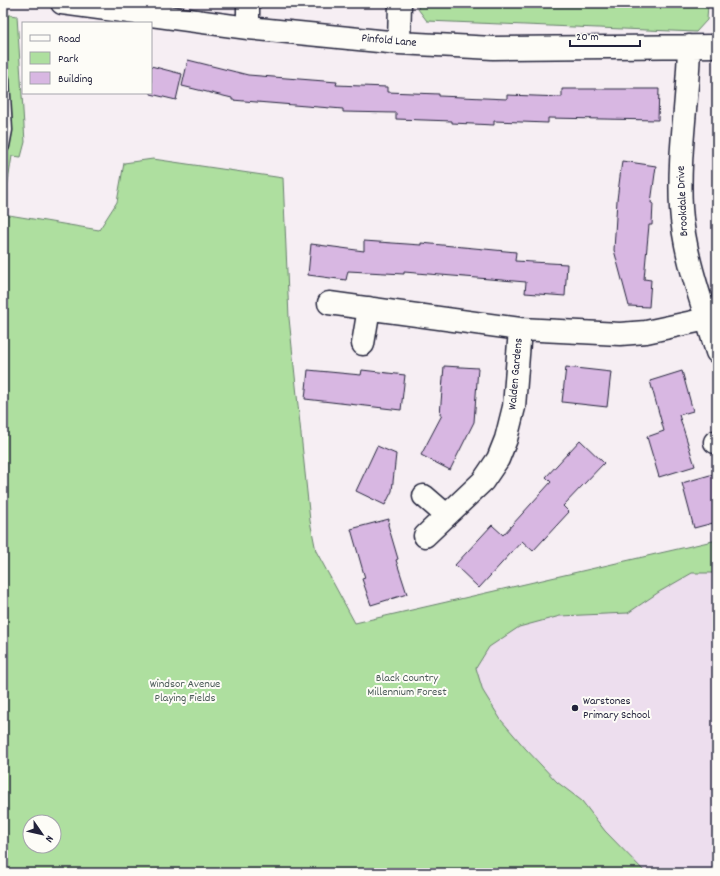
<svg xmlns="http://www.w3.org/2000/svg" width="720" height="876" font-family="Dekko,sans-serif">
	<rect width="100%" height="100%" fill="#f6eef3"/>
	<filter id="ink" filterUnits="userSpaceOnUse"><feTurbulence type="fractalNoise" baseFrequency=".025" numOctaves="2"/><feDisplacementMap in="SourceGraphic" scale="8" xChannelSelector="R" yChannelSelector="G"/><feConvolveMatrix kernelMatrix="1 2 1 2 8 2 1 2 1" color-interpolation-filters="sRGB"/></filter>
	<g filter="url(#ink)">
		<path fill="#eddeee" d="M717,540V873H567L393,659Z"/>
		<path fill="#aedf9f" stroke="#68806d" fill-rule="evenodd" d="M419,3H708L707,20L696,32L427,21L418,9Z
			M3,14L17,16L25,142L21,157L12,156L3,213Z
			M153,159L283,178L289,318L310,521L316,551L355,623L717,540V573H692L659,592L628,613L560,616L519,627L489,647L476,668L483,691L501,720L525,748L557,782L582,801L605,831L646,873H3V214L99,230L117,202L124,163ZM30,822H54V846H30Z"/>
		<path fill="#d8b7e2" stroke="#22223b" d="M188,60L248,75L337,82L336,85L387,87V92L439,94V96L507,99V95L562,97V89H659L658,120L548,118V123L494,121V125L452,123V121L396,119V113L343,112V109L232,100V98L182,86Z
			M151,66L182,74L176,100L151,94Z
			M622,161L656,166L651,203H653L652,225H649L644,279L651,280L649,307L629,306L614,250L617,200Z
			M364,241L421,245V243L516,252L515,261L567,264L565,296L525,293L526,282L404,272V274L348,271L346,280L308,275L311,244L364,251Z
			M444,366L478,368L474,422L450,470L421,455L442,415H440Z
			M566,367L611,372L607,407L562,402Z
			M308,370L361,375L362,370L405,375L401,410L305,399Z
			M682,371L693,411L679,415L695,466L659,477L647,437L664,431L650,381Z
			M580,440L604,463L563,506L569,512L533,551L522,541L479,588L455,565L492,525L503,535L551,482L546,477Z
			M377,446L396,454L392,491L385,505L356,491Z
			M717,473V522L694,528L682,483Z
			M389,519L388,525L398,559L396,560L407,594L371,605L362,579L365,578L351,529Z"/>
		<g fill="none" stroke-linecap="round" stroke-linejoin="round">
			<g stroke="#22223b" stroke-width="15">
				<path id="lane" d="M3,79L6,130L3,146"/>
			</g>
			<g stroke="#22223b" stroke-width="25">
				<path id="street" d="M62,3L248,28L399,43L493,48L717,46
					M248,28V3
					M399,43L400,3
					M689,46C688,100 678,154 681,208C684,257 703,305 717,352
					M329,303L520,329L620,334L646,332L707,319
					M363,344L369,308
					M715,442H717
					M424,496L446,515
					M425,536L483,481L498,459L506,439L514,407L520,329"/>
			</g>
			<use href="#lane" stroke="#fdfcf7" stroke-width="12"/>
			<use href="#street" stroke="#fdfcf7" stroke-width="22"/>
		</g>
	</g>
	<circle fill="#22223b" stroke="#fdfcf7" stroke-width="1.5" cx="575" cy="708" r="4"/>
	<g text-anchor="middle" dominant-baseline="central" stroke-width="4" stroke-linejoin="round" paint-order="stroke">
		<g font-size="12" fill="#22223b" stroke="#fdfcf7">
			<text transform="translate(389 41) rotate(5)">Pinfold Lane</text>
			<text transform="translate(683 201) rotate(-93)">Brookdale Drive</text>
			<text transform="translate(516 374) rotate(-85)">Walden Gardens</text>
		</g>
		<g font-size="12" fill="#4c5b59" stroke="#fdfcf7">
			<text x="407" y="678">Black Country<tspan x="407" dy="14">Millennium Forest</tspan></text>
			<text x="185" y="684">Windsor Avenue<tspan x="185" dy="14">Playing Fields</tspan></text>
		</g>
		<g font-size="12" fill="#22223b" stroke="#fdfcf7" text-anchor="start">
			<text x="583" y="701">Warstones<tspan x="583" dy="14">Primary School</tspan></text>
		</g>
	</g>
	<rect width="720" height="876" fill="none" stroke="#fdfcf7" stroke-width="16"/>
	<rect x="8" y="8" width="704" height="860" fill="none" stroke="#22223b" stroke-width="1.5" filter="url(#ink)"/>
	<rect x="22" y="22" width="130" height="72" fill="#fdfcf7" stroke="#a5a5ac"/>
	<rect x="30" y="35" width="20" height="6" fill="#fdfcf7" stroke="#a5a5ac"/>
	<text x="58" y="42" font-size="12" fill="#22223b">Road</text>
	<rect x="30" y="52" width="20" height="12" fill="#aedf9f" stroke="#a5a5ac"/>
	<text x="58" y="62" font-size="12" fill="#22223b">Park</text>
	<rect x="30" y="72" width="20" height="12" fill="#d8b7e2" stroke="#a5a5ac"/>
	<text x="58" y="82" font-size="12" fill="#22223b">Building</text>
	<g transform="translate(42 834) rotate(124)"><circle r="19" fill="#fdfcf7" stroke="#a5a5ac"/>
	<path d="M0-3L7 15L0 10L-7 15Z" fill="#22223b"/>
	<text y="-6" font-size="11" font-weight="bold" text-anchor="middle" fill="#22223b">N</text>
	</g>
	<path d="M570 40v6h70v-6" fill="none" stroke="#22223b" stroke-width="2"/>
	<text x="576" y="40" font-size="12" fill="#22223b" stroke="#fdfcf7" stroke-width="3" paint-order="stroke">20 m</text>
</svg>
